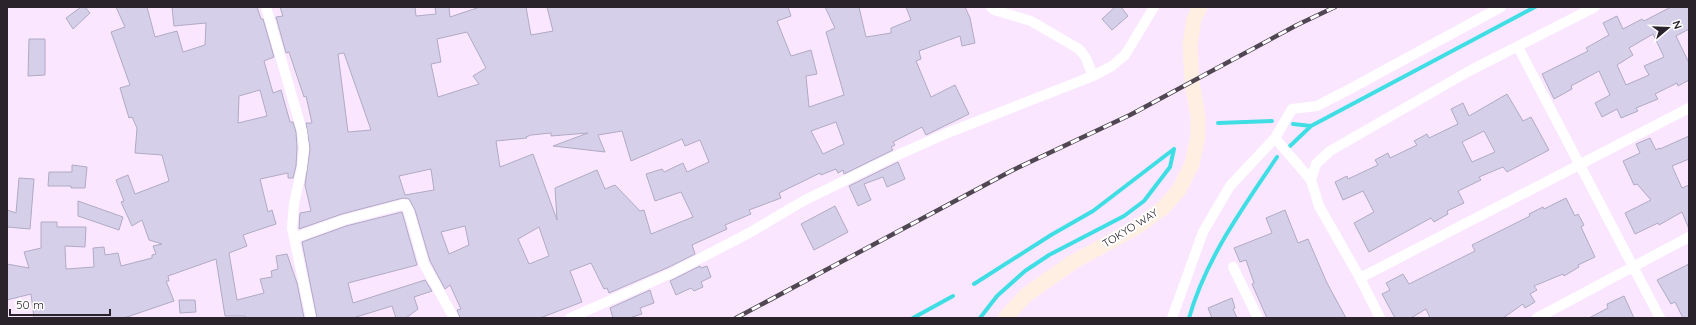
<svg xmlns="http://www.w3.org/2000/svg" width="1696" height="325" font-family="Quicksand,sans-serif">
	<rect width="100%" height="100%" fill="#fae7ff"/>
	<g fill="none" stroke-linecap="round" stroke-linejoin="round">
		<path stroke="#3fdee5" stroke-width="4" d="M1218,123L1272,121
			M1293,124L1311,126
			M1289,147L1311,126L1535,7
			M974,284L1051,235L1093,211L1174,149
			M913,318L953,296
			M980,318L997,296L1025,271L1049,255L1124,216L1144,201L1170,167L1174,149
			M1189,318C1206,258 1243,208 1277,157"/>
	</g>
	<path fill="#d5cfea" stroke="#b0aac5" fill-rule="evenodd" d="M81,7H85L90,13L73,29L66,18Z
		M116,7H147L155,37L177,31L183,52L205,45L206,23L174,26L172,7H257L261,19H263L274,57L264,61L273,93L281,90L290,122H293L296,132L297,148L296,166L293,178H288V173L260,179L268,212L272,210L276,224L243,235L247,246L229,253L237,300L264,293L260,279L272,277L271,271L278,269L276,256L287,254L297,283L304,318H245V316H225L216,259L168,276L169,281H166L174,301L124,318H34L31,294L7,300V264L29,268L24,252L41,248V222H57V227H86L85,247L65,246L66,269L94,267L93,248L104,247L105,255L118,253L121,266L152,258V255L156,254L153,246L162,244L149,240L142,220L132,226L121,202L124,201L116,180L128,175L135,194L169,181L162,155L135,153L137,128L132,117L129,118L120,88L130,85L111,32L125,27ZM260,90L267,116L238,123L239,96Z
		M280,7H415L416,16L436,14L435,7H449L450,17L480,7H526L531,35L553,31L547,7H788L791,16L777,21L791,56L811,50L817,74L806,76L809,107L844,95L826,32L835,28L825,7H859L866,37L891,33V28L911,20L906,7H965L970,18L975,43L962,46L960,36L919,51L921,59L916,61L931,97L955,85L969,114L926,135L922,127L893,142L895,145L891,147L893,150L844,174L843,170L838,173L836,169L821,175L820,173L779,193L781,198L749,210L751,214L725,225L727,229L692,245L695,254L669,267L609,293L607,288L604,289L591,263L570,271L582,302L540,318H460L457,310L461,309L450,285L445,289L430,261L415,210L409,199L403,198L342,214L299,229L300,213L311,211L305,185L310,149L306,123H312L306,96L304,97L289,52L286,53L276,17L283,16ZM467,32L486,68L473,76L479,84L438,97L431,64L441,62L437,39ZM344,53L371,130L348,132L338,54ZM836,122L844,144L823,154L811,131ZM622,131L631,161L682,139L685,146L700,140L709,162L687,172L683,163L664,172L662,169L646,174L655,201L681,192L693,217L651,234L644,210L640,211L615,185L605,189L597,170L555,188L557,220L533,154L500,167L496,141L527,138L526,137L531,135L551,133V136L588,133L553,146L605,152L598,135ZM431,169L434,190L405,195L399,176ZM465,226L469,245L449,254L441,232ZM539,227L549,256L529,264L518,239Z
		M1115,7H1121L1128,16L1112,30L1102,19Z
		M1671,7H1689V29L1676,36L1689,63V80L1678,86L1677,83L1655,94L1658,99L1636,108L1638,111L1621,118L1617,109L1602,117L1595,103L1610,95L1599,71L1571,86L1572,89L1554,99L1542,74L1588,51L1586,48L1609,35L1603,23L1617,16L1623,29L1642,19L1644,21ZM1653,34L1664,57L1644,66L1649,75L1626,85L1617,65L1633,55L1629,48Z
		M29,39H45V75L28,76Z
		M1507,94L1523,121L1531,117L1549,150L1507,172L1503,167L1479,177L1481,180L1458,191L1464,203L1447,211L1448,214L1434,222L1431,218L1369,252L1354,223L1374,212L1363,191L1343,200L1335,182L1347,176L1348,179L1378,165L1375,160L1388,153L1390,158L1417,145L1414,141L1427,134L1429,138L1458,124L1451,109L1463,103L1469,116ZM1484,131L1495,152L1472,162L1462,142Z
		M1689,136V159L1672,166L1682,188L1689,185V229L1682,212L1659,225L1658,223L1635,234L1625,213L1651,200L1637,184L1634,185L1623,161L1640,153L1636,144L1650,138L1656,150L1659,148L1660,149Z
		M898,162L905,179L887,187L883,177L864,184L871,200L858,206L849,186Z
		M72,165L87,167L85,188H71V186H48L49,172H72Z
		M19,178L34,179L30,229L7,227V210L16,213Z
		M1566,198L1575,216L1578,214L1584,225L1581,227L1595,257L1578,265L1579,267L1564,276L1563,274L1534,286L1537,290L1530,294L1535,302L1525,308L1523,304L1503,318H1430L1426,309L1411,318H1395L1382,294L1390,290L1386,283L1403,274L1409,284L1475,251L1472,245L1530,216L1529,214L1543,207L1544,209Z
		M78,201L123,217L119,230L78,216Z
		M835,206L848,232L814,250L801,224Z
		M1285,210L1298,243L1308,239L1327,283L1346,318H1267L1252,284L1254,283L1246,260L1240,262L1234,248L1272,233L1266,218Z
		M402,212L417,265L348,283L353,303L425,280L432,291L414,297L418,309L406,318H396L392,306L353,318H317L302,242L346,226Z
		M1689,264V318H1683L1675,302L1671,304L1657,280Z
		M700,266L701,268L707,266L711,277L701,282L703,287L694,291L691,288L676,295L670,281Z
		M650,290L654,303L640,308L642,314L629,318H613L610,308Z
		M1624,296L1634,318H1589L1608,308L1607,304Z
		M1232,298L1235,308L1233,309L1237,318H1212L1208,308Z
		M179,300H195L196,312L180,313Z"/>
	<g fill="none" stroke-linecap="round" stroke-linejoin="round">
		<path stroke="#fff" stroke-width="10" d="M266,7L302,131L304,148L302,167L294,204L292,228L311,318
			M991,7L994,10L1031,21L1079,49L1086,58L1093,76
			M1518,47L1660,318
			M1275,138L1311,180
			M294,238L344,220L405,204L409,212L424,264L454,318
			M1233,267L1258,318
			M1360,278L1689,108
			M570,318L672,273L749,233L805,200L891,158L945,134L1093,76L1112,66L1125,55L1154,7
			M1172,318L1203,232L1230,186L1275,138L1292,109L1317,106L1348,90L1501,7
			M1380,318L1360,278L1319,206L1311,180L1316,164L1330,151L1471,70L1595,7
			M1537,318L1689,237"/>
		<path stroke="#ffefe2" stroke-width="15" d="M1005,318L1026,295L1073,262L1137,227L1163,208L1179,190L1192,164L1198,136V117L1192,82L1190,45L1194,19L1200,7"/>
		<g stroke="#504753" stroke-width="4.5">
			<path id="rail" d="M736,318L1013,170L1130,115L1297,25L1335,7"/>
		</g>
		<use href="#rail" stroke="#fff" stroke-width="3" stroke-dasharray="9" stroke-linecap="butt"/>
	</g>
	<g text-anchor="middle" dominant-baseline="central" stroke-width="4" stroke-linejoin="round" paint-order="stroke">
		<g font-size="11" fill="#2a232c" stroke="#fff">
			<text transform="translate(1130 228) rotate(-32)">TOKYO WAY</text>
		</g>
	</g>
	<rect width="1696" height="325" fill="none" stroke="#2a232c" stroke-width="16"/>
	<g transform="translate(1668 28) rotate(71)" stroke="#ffffff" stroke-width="3" paint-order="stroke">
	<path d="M0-3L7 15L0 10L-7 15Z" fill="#2a232c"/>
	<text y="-6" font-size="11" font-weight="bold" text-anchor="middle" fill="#2a232c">N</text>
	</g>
	<path d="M10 309v6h100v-6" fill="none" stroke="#2a232c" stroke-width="2"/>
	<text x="16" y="309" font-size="12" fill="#2a232c" stroke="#ffffff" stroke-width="3" paint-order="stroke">50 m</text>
</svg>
